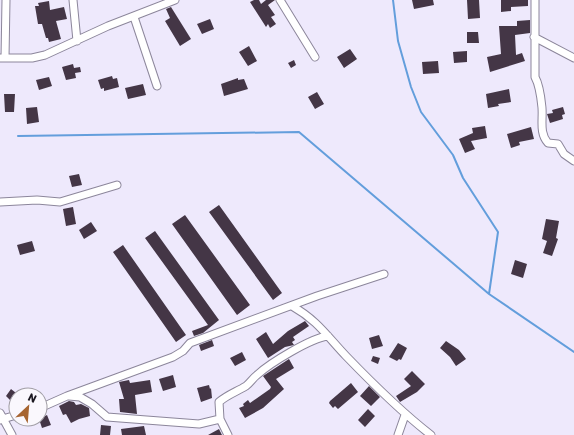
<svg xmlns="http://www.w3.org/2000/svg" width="574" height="435" font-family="Rubik,sans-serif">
	<rect width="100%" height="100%" fill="#eee9fc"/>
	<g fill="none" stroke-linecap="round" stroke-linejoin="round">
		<path stroke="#639edc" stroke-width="2" d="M393,0L398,41L411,87L421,112L453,155L463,178L498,232L489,294
			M18,136L299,132L489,294L574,352"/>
	</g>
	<path fill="#443646" d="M254,0H259L261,4L266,0H275L268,5L275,15L271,17L276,24L270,28L268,24L266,27L250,2Z
		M412,0H433L434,5L414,9Z
		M467,0H479L480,18L468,19Z
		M501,0H528V6L511,7V11L501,12Z
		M49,1L50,10L64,7L67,19L56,21L61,39L49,42L48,38H46L42,24H38L35,6H39L38,3Z
		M171,7L191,39L180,46L165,21L170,18L166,9Z
		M210,19L214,29L202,34L197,24Z
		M530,20V33L515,35L516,55L522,53L525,61L490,72L487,57L501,54L499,26H517V21Z
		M467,32H478L479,43H467Z
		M249,46L257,61L248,66L239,52Z
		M350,49L357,59L344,68L337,57Z
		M467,51V62L454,63L453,52Z
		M294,60L296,65L291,68L288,63Z
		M438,61L439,73L423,74L422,62Z
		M73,64L74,68L80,67L81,72L75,73L76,78L66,80L62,67Z
		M112,76L113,79L117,78L119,87L104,91V88L101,89L98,80Z
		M49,77L52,86L39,90L36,80Z
		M238,78V80L244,79L248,89L224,96L221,84Z
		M143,84L146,95L128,99L125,88Z
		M509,89L511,102L498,104L499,106L488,108L486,94Z
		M317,92L324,104L315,109L308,97Z
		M4,94H15L14,112H5Z
		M37,107L39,122L27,124L26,108Z
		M563,107L565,114L562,115L563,119L550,123L547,114L553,113L552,110Z
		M485,126L487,138L471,141L475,149L465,153L459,139L473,133L472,128Z
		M531,127L534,139L519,142L520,145L511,148L507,134Z
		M79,174L82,185L72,187L69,176Z
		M219,205L282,293L273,300L209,212Z
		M73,207L76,224L66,226L63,209Z
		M185,215L250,305L237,315L172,224Z
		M546,219L559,221L556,238L558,239L552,256L543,253L547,241L542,239Z
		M91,222L97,231L84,239L79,230Z
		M155,231L219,320L203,333L194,336L192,331L208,325L145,238Z
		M32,241L35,251L20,255L17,245Z
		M123,245L186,335L176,342L113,252Z
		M515,260L527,264L523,278L511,274Z
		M305,321L309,326L293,337L295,340L292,342L294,345L285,347L268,358L256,339L266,332L273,344L288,331Z
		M379,335L383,346L372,349L369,338Z
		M212,340L214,346L201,351L199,345Z
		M446,341L459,350L466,359L456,366L450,357L440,348Z
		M398,343L407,348L401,360L399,359L397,361L389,357Z
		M242,352L246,360L235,366L230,358Z
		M373,356L380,358L378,364L371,361Z
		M289,359L294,368L276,379L284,389L263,408L245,418L239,408L244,406L243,404L248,400L250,403L270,389L271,387L263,376Z
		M412,371L425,384L417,392L400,402L396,396L411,386L404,379Z
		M173,375L176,387L163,391L159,379Z
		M129,380L130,383L150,380L152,392L135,395L137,414L120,412L119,399H124L119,382Z
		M351,383L358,392L338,409L335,406L333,408L329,403L330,401Z
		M209,385L210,389L211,388L212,398L201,402L197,388Z
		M369,386L380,397L371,406L360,396Z
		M11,389L16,393L10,400L6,396Z
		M69,401L74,402L76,405L81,404L89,408L90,416L79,419L71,423L66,414L63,415L59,406Z
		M368,409L375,416L365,427L358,420Z
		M47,415L51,425L42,428L39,419Z
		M101,425L111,426L110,435H100Z
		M144,426L146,435H122L121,429Z
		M219,429L222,435H208Z"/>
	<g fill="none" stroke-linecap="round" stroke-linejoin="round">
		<g stroke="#8c869b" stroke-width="9">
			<path id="minor" d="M73,0L77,41
				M280,0L315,57
				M535,0V77C540,86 541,98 542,108C543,120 539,133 548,143L558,144L564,154L574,161
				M134,17L157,86
				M534,37L574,58
				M0,58H32L45,55L108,26L175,0
				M5,58L6,0
				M0,202L37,200L60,202L117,185
				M292,306C317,320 327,336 346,356C373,384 400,411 431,435
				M69,396L80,397L92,404L107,417L199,424L220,419L228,435
				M40,408L67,396L173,357L183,351L190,343L317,296L384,274
				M0,413L12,435
				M220,419L219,402C227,395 236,392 246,386C250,383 253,378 257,375C270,363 311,338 328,336
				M0,420L16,415
				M398,435L405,415"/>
		</g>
		<use href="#minor" stroke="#fff" stroke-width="7"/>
	</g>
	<g transform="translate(28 407) rotate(26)"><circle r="19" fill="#faf8fd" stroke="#a19ea5"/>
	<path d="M0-3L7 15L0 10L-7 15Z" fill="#a76531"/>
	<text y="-6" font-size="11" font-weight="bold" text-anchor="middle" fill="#1b1820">N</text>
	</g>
</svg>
